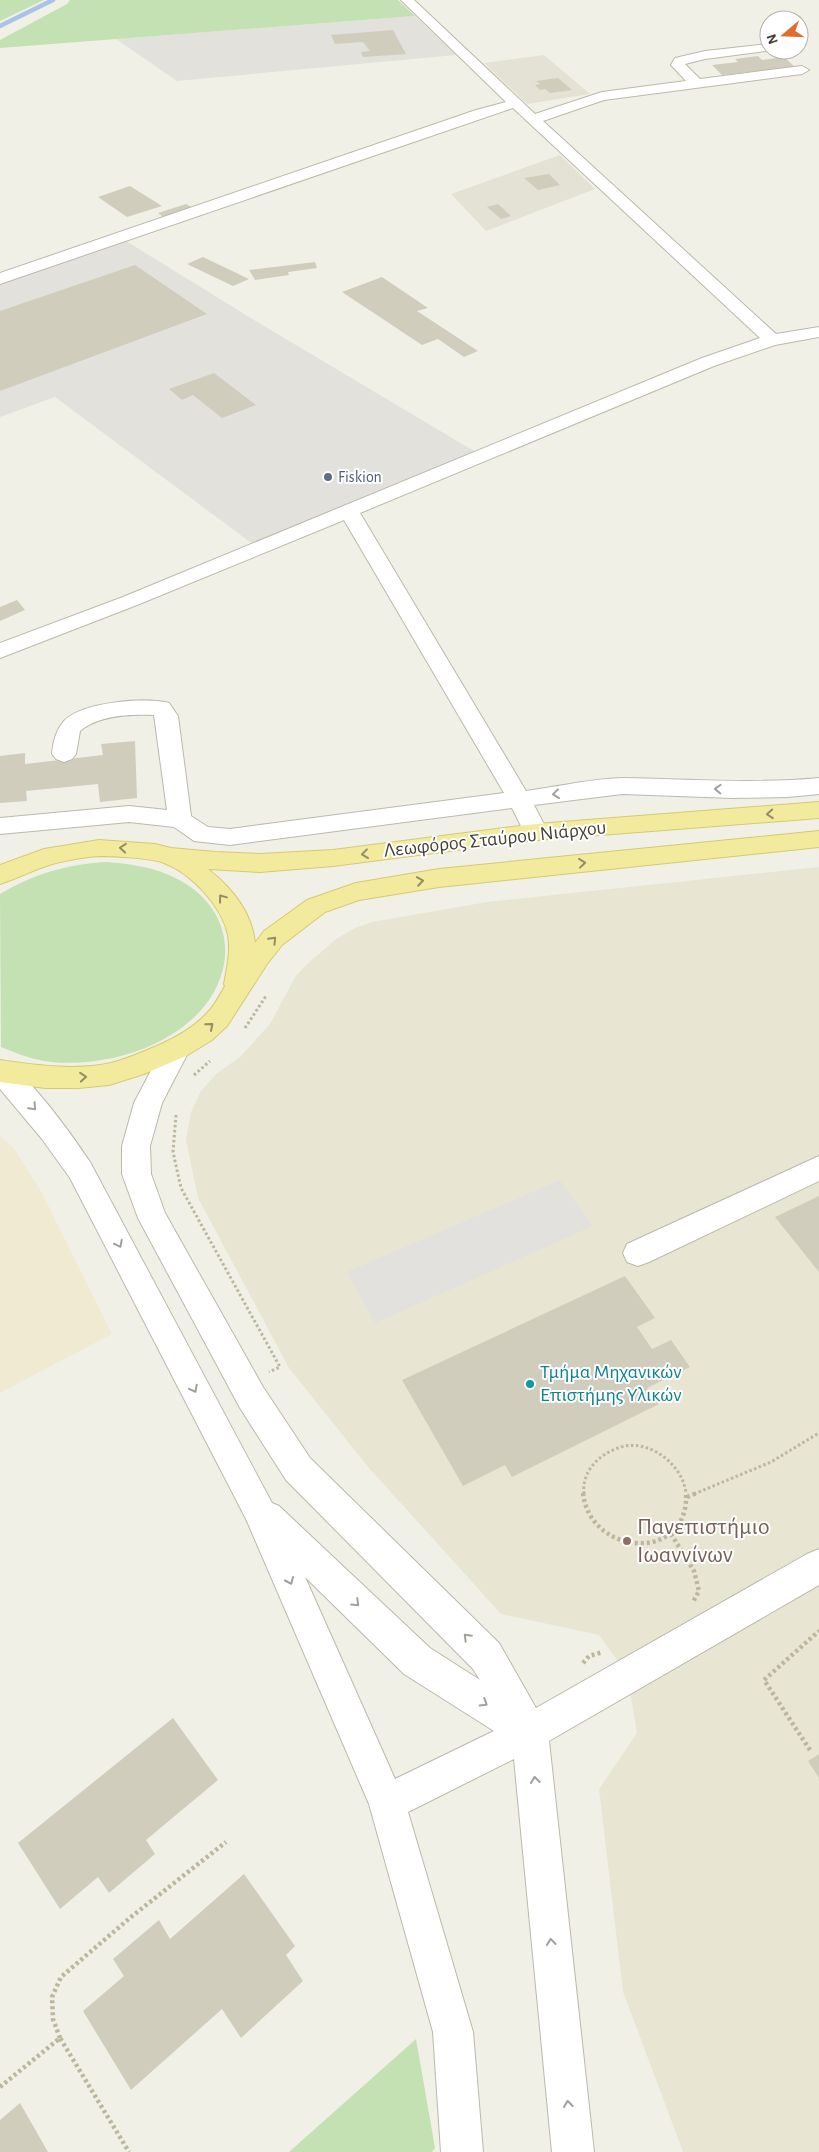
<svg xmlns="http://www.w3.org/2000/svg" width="819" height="2152" font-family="'Alegreya Sans',sans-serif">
	<rect width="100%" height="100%" fill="#f1f0e6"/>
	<path fill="#e4e2d5" d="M544,55L590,94L527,104L484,63Z
		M560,155L595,189L486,231L451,194Z"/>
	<path fill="#f1ead3" d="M0,1136L14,1148L42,1193L112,1334L0,1393Z"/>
	<path fill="#e3e1db" d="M415,16L456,55L177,81L116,39Z
		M126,241L254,320L479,454L254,545L55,397L0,417V284Z"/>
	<path fill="#e8e6d2" d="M819,867V2152H683L623,1992L599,1789L637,1733L627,1674L599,1635L501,1614L369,1468L289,1368L198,1198L186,1140L191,1112L201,1091L216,1074L240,1057L270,1024L295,977L306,965L336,939L355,928L372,922L487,902Z"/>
	<path fill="#c3e1b3" d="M0,0H44L0,21Z
		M70,0H398L415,16L0,48V40L67,4Z
		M107,862C128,864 149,866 169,875C219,896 240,944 214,992C184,1046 102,1070 44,1061C29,1058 15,1053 1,1047L0,894C34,874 67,864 107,862Z
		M416,2039L435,2148L432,2152H289Z"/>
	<path fill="#e2e1de" d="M560,1180L593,1226L375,1323L347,1272Z"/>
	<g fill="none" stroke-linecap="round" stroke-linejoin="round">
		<path stroke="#a9c2e7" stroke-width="4.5" d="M0,26L53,0"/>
	</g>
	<path fill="#d1cdbd" d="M393,30L406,54L363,57L361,52L370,51L363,42L335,44L331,35Z
		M758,56L762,60L784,57L795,67L722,75L712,65L738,62L735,59Z
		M558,78L572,90L550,93L545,89L540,90L535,85L540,84L536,81Z
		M549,174L560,185L538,190L524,178Z
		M130,186L162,206L127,217L98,197Z
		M186,204L195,209L166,219L158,213Z
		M498,204L511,216L501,219L487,207Z
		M203,257L249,279L233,286L187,264Z
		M315,262L317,268L288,272L289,275L255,280L249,270Z
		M135,265L207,314L0,391V311Z
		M382,277L428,308L417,311L478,351L464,357L438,339L422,345L342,292Z
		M214,373L256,405L222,418L193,395L182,400L169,389Z
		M17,600L25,610L0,621V607Z
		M135,741L137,798L100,802L98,784L26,791L27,801L0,803V756L25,753V764L103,755L101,744Z
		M819,1196V1272L775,1217Z
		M625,1276L655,1318L637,1327L652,1349L671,1340L690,1367L647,1388L659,1404L512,1477L505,1465L463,1486L402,1380Z
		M173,1718L218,1780L146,1840L155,1854L109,1893L98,1877L60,1909L18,1843Z
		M819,1754V1778L808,1761Z
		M244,1874L295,1946L286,1955L303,1981L241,2038L222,2009L131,2090L83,2011L124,1976L113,1959L159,1920L170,1939Z
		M20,2103L48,2152H0V2120Z"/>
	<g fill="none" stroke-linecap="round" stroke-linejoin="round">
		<g stroke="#bbb9aa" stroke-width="2">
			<path id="minor" d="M401,0H414L535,114L602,92L686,81L671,65L675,58L705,51L769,44V50H774L705,59L685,64L700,79L802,66L809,70L802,74L604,100L543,121L776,334L819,327V337L775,345L714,366L360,513L526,791C556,787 595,778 624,778C690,779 754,784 819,778V794L788,797L733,798L622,794L534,805L548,832L545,838L536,840L527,838L512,808L230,845L194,841L174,827L129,822L0,834V818L129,806L167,810L154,715C130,714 99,715 80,731L76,754L72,759L64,762L56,759L52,754C53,742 56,730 64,721C82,702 144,697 169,703L178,716L191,816L208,827L230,829L504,793L344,520L137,605L0,658V643L123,597L702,358L760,338L513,108L0,284V273L476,110L506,102Z
				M176,1039L186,1042L190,1049L162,1103L150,1146L151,1174L165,1213L263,1387L310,1458L499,1643L536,1708L807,1554L819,1549V1585L549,1741L594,2152H552L514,1759L408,1812L473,2032L483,2152H441L433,2032L369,1804L246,1519L70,1178L42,1139L0,1089V1060C25,1068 74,1138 90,1162L272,1503L279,1506L430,1648L480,1680L473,1669L286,1480L240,1408L138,1218L122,1174V1146L134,1103L166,1042ZM305,1577L404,1674L494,1731L395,1779Z
				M819,1156V1181L649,1262L638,1266L627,1262L623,1253L627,1244Z"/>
		</g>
		<g stroke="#d5ca70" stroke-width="2">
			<path id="major" d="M819,802V818L536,840L333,866L260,872L208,869C231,887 252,912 255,943L264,931L307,900L356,883L439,869L819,831V847L439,887L359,900L325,912L282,945L267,964L227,1026L212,1040L186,1056L144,1074L109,1085L78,1088H45L0,1082V1060C36,1065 75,1071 111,1063C127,1059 142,1052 157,1046C175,1038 195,1027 208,1012C215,1005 220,995 225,986L224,984C227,968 231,951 228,935C222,906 191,873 164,863C152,858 113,856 99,856C85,857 60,861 46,866C31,871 16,879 0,884V865L44,849L99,840L155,844L171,848L215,852L260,854L333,850L536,824Z"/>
		</g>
		<path stroke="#bbb69d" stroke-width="3" stroke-dasharray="2.5 2.5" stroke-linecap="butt" d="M245,1028L266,996
			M194,1075L210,1061
			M176,1115L173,1152L181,1188L280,1367L269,1372
			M584,1494C581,1470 602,1451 625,1446C653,1441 684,1467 686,1494
			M694,1494L771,1462L819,1433"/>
		<path stroke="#bbb69d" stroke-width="4.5" stroke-dasharray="3 3" stroke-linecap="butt" d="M583,1493C590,1557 690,1563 686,1493
			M687,1497L697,1493
			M671,1534L694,1571L699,1591L693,1602
			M583,1663L589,1656L603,1652
			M810,1750L764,1680L819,1631
			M60,2038L53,2019L52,1997L61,1977L131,1917L226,1842
			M0,2087L60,2038L129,2152"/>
		<use href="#minor" fill="#fff" fill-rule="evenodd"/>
		<use href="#major" fill="#f2eb9e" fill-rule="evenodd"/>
	</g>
	<defs><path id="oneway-chevron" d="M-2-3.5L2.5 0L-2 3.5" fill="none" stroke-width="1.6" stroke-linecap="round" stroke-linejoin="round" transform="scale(1.25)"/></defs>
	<g stroke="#a1a09a">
		<use href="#oneway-chevron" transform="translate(718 789) rotate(-178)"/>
		<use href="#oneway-chevron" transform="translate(556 794) rotate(173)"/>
		<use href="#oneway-chevron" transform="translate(33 1107) rotate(47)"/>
		<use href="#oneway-chevron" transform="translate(119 1244) rotate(63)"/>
		<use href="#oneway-chevron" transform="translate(194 1389) rotate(62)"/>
		<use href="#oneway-chevron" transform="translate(290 1581) rotate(66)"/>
		<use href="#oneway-chevron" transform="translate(356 1603) rotate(44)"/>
		<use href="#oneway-chevron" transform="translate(467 1637) rotate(-135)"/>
		<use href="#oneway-chevron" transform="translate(484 1703) rotate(32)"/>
		<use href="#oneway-chevron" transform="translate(535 1780) rotate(-96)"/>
		<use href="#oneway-chevron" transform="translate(551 1942) rotate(-96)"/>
		<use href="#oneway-chevron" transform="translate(568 2104) rotate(-96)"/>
	</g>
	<g stroke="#928d65">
		<use href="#oneway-chevron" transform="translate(770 814) rotate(176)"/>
		<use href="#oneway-chevron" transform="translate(123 848) rotate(-175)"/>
		<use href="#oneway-chevron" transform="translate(365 854) rotate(173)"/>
		<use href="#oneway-chevron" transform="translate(582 863) rotate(-6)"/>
		<use href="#oneway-chevron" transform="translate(420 881) rotate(-8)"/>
		<use href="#oneway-chevron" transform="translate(222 898) rotate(-127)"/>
		<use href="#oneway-chevron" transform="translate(273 940) rotate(-46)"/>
		<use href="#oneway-chevron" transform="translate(210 1026) rotate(-41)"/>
		<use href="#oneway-chevron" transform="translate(83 1077) rotate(-5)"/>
	</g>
	<circle fill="#5c6f8a" stroke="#fff" stroke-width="2" cx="328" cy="477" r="5"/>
	<circle fill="#0f9aa8" stroke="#fff" stroke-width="2" cx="530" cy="1384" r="5"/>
	<circle fill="#8d6e63" stroke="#fff" stroke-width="2" cx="627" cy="1541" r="5"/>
	<g text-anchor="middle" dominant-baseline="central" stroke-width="4" stroke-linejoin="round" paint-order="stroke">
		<g font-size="16" fill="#4e5e75" stroke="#fff" text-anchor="start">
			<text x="338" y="477">Fiskion</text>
		</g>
		<g font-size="20" fill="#434036" stroke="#fff">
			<text transform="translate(495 839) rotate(-6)">Λεωφόρος Σταύρου Νιάρχου</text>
		</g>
		<g font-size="20" fill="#0d838f" stroke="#fff" text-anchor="start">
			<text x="540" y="1372">Τμήμα Μηχανικών<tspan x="540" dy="23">Επιστήμης Υλικών</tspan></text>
		</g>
		<g font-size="24" fill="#785e54" stroke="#fff" text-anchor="start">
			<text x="637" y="1527">Πανεπιστήμιο<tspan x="637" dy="28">Ιωαννίνων</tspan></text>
		</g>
	</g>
	<g transform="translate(784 35) rotate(251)"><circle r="24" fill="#ffffff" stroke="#b4b3af"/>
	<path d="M0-4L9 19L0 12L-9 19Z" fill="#e06c2e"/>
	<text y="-8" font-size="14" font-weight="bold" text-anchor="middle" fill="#434036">N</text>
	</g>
</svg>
